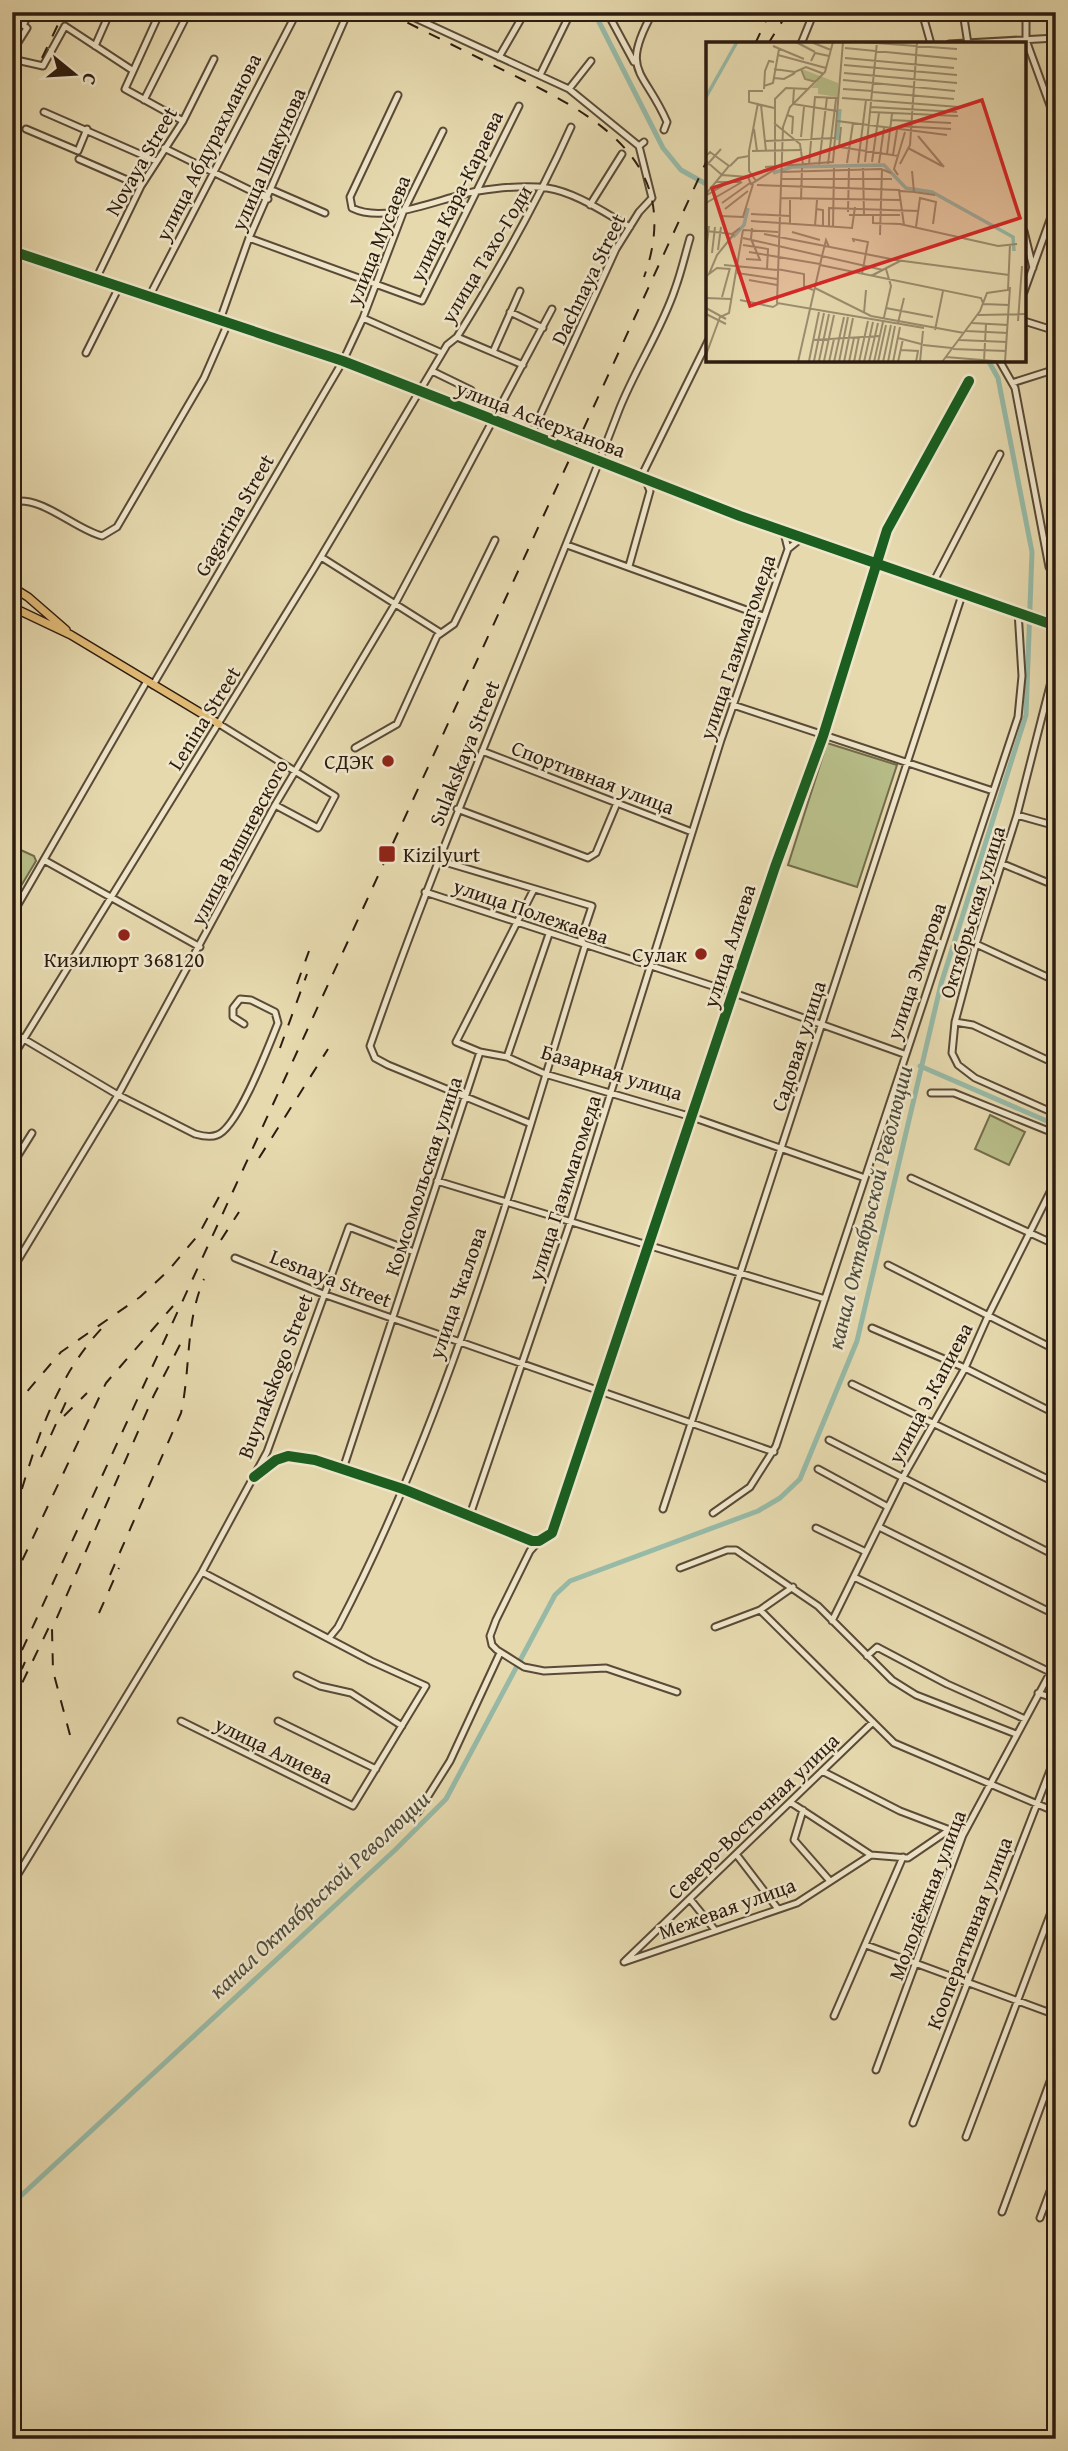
<svg xmlns="http://www.w3.org/2000/svg" width="1068" height="2451" font-family="'Gentium Book Plus',serif">
	<rect width="100%" height="100%" fill="#e6d9ae"/>
	<filter id="stains"><feTurbulence type="fractalNoise" baseFrequency=".00286" numOctaves="4"/><feColorMatrix values="0 0 0 0 .2 0 0 0 0 .09 0 0 0 0 .02 0 0 0 .5 -.17"/></filter>
	<radialGradient id="worn" r=".72"><stop offset=".6" stop-color="#630" stop-opacity="0"/><stop offset="1" stop-color="#630" stop-opacity=".3"/></radialGradient>
	<path fill="#b8be89" stroke="#726c4c" stroke-width="2" d="M827,743L897,765L857,887L788,865Z
		M12,846L34,856L36,861L12,901Z
		M990,1115L1025,1132L1009,1165L975,1149Z"/>
	<g fill="none" stroke-linecap="round" stroke-linejoin="round">
		<path stroke="#97baa7" stroke-width="5" d="M594,12L663,148L681,170L708,185
			M920,1066L1056,1125
			M12,2204L395,1850L446,1799L555,1595L570,1581L758,1511L780,1498L800,1479L857,1341L941,984L1026,715L1032,552L998,378L988,360"/>
		<g stroke="#5a4a37" stroke-width="9">
			<path id="minor" d="M160,12L125,89L183,121
				M402,12L569,89L639,146
				M607,12L634,62
				M653,12C619,73 644,69 667,122L664,130
				M922,12L931,44
				M963,12L968,44
				M1026,12V40L1056,122
				M801,44L814,12
				M949,44L1056,38
				M95,46L110,12
				M12,52L27,28L23,25L30,12
				M499,57L525,12
				M12,59L43,66L65,26L132,70
				M540,75L568,18
				M569,89L591,61
				M398,95L350,197L352,208C386,225 442,197 478,191C498,188 527,185 547,188C575,192 605,213 630,227
				M144,100L185,19
				M44,112L156,161
				M26,129L78,151L87,129
				M164,148L268,199
				M79,159L141,186
				M272,190L325,213
				M590,205L622,154
				M1024,231L1033,268
				M249,238L422,301L519,106
				M12,251L343,361L481,417
				M96,279L141,186L183,121L214,59
				M1024,292L1056,203
				M149,297L297,12
				M510,312L543,328
				M363,318L442,353
				M220,320L249,238L348,12
				M1024,321L1056,331
				M457,337L523,365
				M493,352L520,291
				M86,353L119,287
				M999,360L1015,388L1049,567L1056,579
				M432,371L471,390
				M1012,383L1056,369
				M533,431L616,249L639,212L652,198L639,146L644,142
				M684,494L1056,626
				M12,502C42,495 74,529 102,536L117,527L204,378L228,323
				M783,529L788,549
				M567,545L763,616
				M321,557L441,633
				M629,566L650,491L643,473L708,341
				M934,581L1000,454
				M1056,662L1017,815L976,944L955,1022L952,1053L958,1065L975,1078L1056,1114
				M153,685L343,361L363,318L404,210L443,131
				M733,705L993,791
				M219,724L335,796L318,828L275,805
				M355,748L397,724L437,636L454,624L495,540
				M482,751L692,832
				M457,809L588,858L596,853L617,803
				M1017,815L1056,826
				M44,860L200,947
				M1003,864L1056,886
				M533,891L456,1042L480,1052L507,1057L549,934
				M425,892L734,993L904,1054
				M12,915L147,681
				M976,944L1056,981
				M955,1022L973,1025L1056,1064
				M12,1032L118,1095L195,1134C202,1136 210,1138 217,1135C238,1128 269,1045 278,1023L275,1012L251,1000L240,999L233,1008V1017L244,1024
				M507,1057L545,1074L692,1117L865,1178
				M12,1058L313,570L447,345L457,337C500,268 538,201 571,127
				M931,1093H954L1056,1134
				M529,1123L388,1065L375,1058L370,1046C445,830 538,622 619,410C635,369 661,331 675,289C681,273 685,255 690,238
				M12,1165L32,1133
				M911,1178L1056,1245
				M437,1181L825,1299
				M235,1258L323,1294L774,1452
				M888,1265L1056,1350
				M12,1270L118,1095L275,805L395,604L552,309
				M872,1328L965,1368L1056,1414
				M852,1384L1056,1483
				M829,1440L1056,1556
				M343,1469L480,1052
				M818,1469L888,1507
				M254,1477L276,1460L288,1456L315,1460L403,1489L532,1541H539L552,1533L775,867L823,736L887,530L969,381
				M663,1509L963,592
				M713,1513L750,1487L776,1446L1018,717L1022,676L1018,611
				M470,1515L571,1220L721,740L788,549L804,536
				M879,1527L1056,1615
				M816,1528L866,1552
				M539,1541L530,1551L496,1620L490,1636L492,1645L497,1650L524,1667L544,1671L606,1668L677,1692
				M680,1568L727,1550H736L818,1606L892,1680L916,1695L1016,1734
				M854,1577L1050,1672
				M760,1610L894,1743L1056,1812
				M832,1621L903,1477L965,1368L988,1316L1056,1180
				M715,1627L760,1610L793,1587
				M329,1638L338,1627C449,1415 515,1174 585,946L581,939L592,906L438,860
				M867,1656L877,1647L947,1684L1025,1719
				M297,1675L320,1686L351,1693L402,1726
				M1038,1693L1056,1699
				M181,1721L353,1806L426,1686L371,1661L202,1572
				M278,1721L376,1769
				M822,1771L900,1811L963,1835
				M790,1802L871,1855
				M803,1810L794,1840L830,1881
				M418,1812L450,1761L500,1653
				M736,1854L778,1909
				M12,1884L202,1572L267,1452L349,1227L414,1252
				M690,1899L715,1930
				M866,1945L1056,2015
				M625,1961L873,1722
				M624,1962L797,1903L871,1855L908,1858L949,1830
				M834,2016L903,1857
				M876,2070L963,1835L1056,1662
				M913,2123L1056,1755
				M966,2137L1056,1899
				M1002,2212L1056,2065
				M1040,2218L1056,2175"/>
		</g>
		<g stroke="#2c1b0f" stroke-width="10">
			<path id="major" d="M12,587L28,597L66,630
				M12,607L71,635L219,724"/>
		</g>
		<use href="#minor" stroke="#efe6ca" stroke-width="5"/>
		<use href="#major" stroke="#e3bc77" stroke-width="7"/>
		<path stroke="#2c1b0f" stroke-width="2" stroke-dasharray="12 12" stroke-linecap="butt" d="M386,12C426,32 467,52 507,72C593,114 686,161 644,277
			M755,44L770,12
			M768,44L788,12
			M42,58L64,12
			M297,984L309,951
			M280,1048L307,974
			M259,1158L328,1049
			M221,1240L239,1212
			M12,1409L61,1352L140,1297L168,1271L199,1234L221,1193
			M64,1416L87,1393
			M41,1457L70,1393
			M15,1512C35,1445 54,1379 103,1327
			M110,1575L181,1413C191,1367 185,1323 204,1279
			M12,1582L106,1383L173,1306
			M99,1613L119,1568
			M12,1672L708,158
			M12,1691L25,1662
			M12,1704L50,1625
			M70,1735L53,1671L52,1629L154,1395L185,1335"/>
		<g stroke="#5a4a37" stroke-width="9" stroke-linecap="butt">
			<path id="minor-bridge" d="M481,417L684,494"/>
		</g>
		<use href="#minor-bridge" stroke="#efe6ca" stroke-width="5"/>
		<g stroke="#efe6ca" stroke-width="15">
			<path id="cycleway" d="M12,251L343,361L740,516L1056,626
				M254,1477L276,1460L288,1456L315,1460L403,1489L532,1541H539L552,1533L775,867L823,736L887,530L969,381"/>
		</g>
		<use href="#cycleway" stroke="#1b5e20" stroke-width="10"/>
	</g>
	<g fill="#8f2418" stroke="#efe6ca" stroke-width="2.5">
		<circle cx="388" cy="761" r="7"/>
		<rect x="378" y="845" width="18" height="18" rx="3.5"/>
		<circle cx="124" cy="935" r="7"/>
		<circle cx="701" cy="954" r="7"/>
	</g>
	<g text-anchor="middle" dominant-baseline="central" stroke-width="5" stroke-linejoin="round" paint-order="stroke">
		<g font-size="21" fill="#2c1b0f" stroke="#efe6ca">
			<text transform="translate(208 147) rotate(-63)">улица Абдурахманова</text>
			<text transform="translate(268 159) rotate(-66)">улица Шакунова</text>
			<text transform="translate(141 161) rotate(-60)">Novaya Street</text>
			<text transform="translate(456 196) rotate(-64)">улица Кара-Караева</text>
			<text transform="translate(378 240) rotate(-68)">улица Мусаева</text>
			<text transform="translate(486 254) rotate(-59)">улица Тахо-Годи</text>
			<text transform="translate(588 279) rotate(-64)">Dachnaya Street</text>
			<text transform="translate(541 419) rotate(21)">улица Аскерханова</text>
			<text transform="translate(234 515) rotate(-60)">Gagarina Street</text>
			<text transform="translate(737 647) rotate(-71)">улица Газимагомеда</text>
			<text transform="translate(204 718) rotate(-58)">Lenina Street</text>
			<text transform="translate(464 753) rotate(-68)">Sulakskaya Street</text>
			<text transform="translate(593 777) rotate(21)">Спортивная улица</text>
			<text transform="translate(239 842) rotate(-62)">улица Вишневского</text>
			<text transform="translate(531 911) rotate(19)">улица Полежаева</text>
			<text transform="translate(972 912) rotate(-73)">Октябрьская улица</text>
			<text transform="translate(729 946) rotate(-72)">улица Алиева</text>
			<text transform="translate(916 971) rotate(-71)">улица Эмирова</text>
			<text transform="translate(798 1046) rotate(-72)">Садовая улица</text>
			<text transform="translate(612 1072) rotate(17)">Базарная улица</text>
			<text transform="translate(423 1176) rotate(-72)">Комсомольская улица</text>
			<text transform="translate(564 1188) rotate(-72)">улица Газимагомеда</text>
			<text transform="translate(331 1278) rotate(21)">Lesnaya Street</text>
			<text transform="translate(457 1293) rotate(-71)">улица Чкалова</text>
			<text transform="translate(275 1376) rotate(-69)">Buynakskogo Street</text>
			<text transform="translate(930 1393) rotate(-62)">улица Э.Капиева</text>
			<text transform="translate(274 1750) rotate(26)">улица Алиева</text>
			<text transform="translate(753 1816) rotate(-44)">Северо-Восточная улица</text>
			<text transform="translate(927 1895) rotate(-69)">Молодёжная улица</text>
			<text transform="translate(727 1908) rotate(-20)">Межевая улица</text>
			<text transform="translate(969 1933) rotate(-69)">Кооперативная улица</text>
		</g>
		<g font-size="21" fill="#2c1b0f" stroke="#efe6ca" text-anchor="end">
			<text x="374" y="761">СДЭК</text>
			<text x="403" y="854" text-anchor="start">Kizilyurt</text>
			<text x="687" y="954">Сулак</text>
			<text x="124" y="959" text-anchor="middle">Кизилюрт 368120</text>
		</g>
		<g font-size="23" font-style="italic" fill="#4c4b3d" stroke="#efe6ca">
			<text transform="translate(869 1207) rotate(-76)">канал Октябрьской Революции</text>
			<text transform="translate(319 1894) rotate(-43)">канал Октябрьской Революции</text>
		</g>
	</g>
	<g transform="translate(706 42)">
		<rect width="320" height="320" fill="#e6d9ae"/>
		<path d="M96,27L132,41V55L112,52V46H105L111,40L99,36Z" fill="#b8be89"/>
		<path fill="none" stroke="#97baa7" stroke-width="3.5" d="M0,55L31,0M131,98L134,67M67,131L86,125L178,123L200,146L226,150L307,195L308,209M27,195L38,183L42,166"/>
		<path fill="none" stroke="#9c8d6e" stroke-width="2" d="M90,0L109,10M105,0L125,8M127,0L119,30L84,65L77,85L71,261L218,286M156,0L251,7M67,4L98,17M139,6L251,17M72,13L120,26M139,16L248,26M105,19L109,11L123,14M138,23L251,33M68,27L89,30L100,25L118,32M95,27L99,37L110,40M138,31L251,41M68,36L78,37L89,31M137,38L249,49M58,44L67,41L73,7M58,47L59,29L63,19L68,20M88,47L87,62L131,69M137,47L167,49M57,49H43V60L68,66M167,50L248,57M136,56L253,65M55,63L60,109M165,65L251,70M165,70L252,74M81,73L87,75L86,92M185,78L245,81M131,79L241,93M68,81L94,102L97,123M193,84L245,87M135,85L133,105L193,114M48,87L51,109M212,94L238,125M95,95L98,65M59,99L130,96M202,106L236,124M46,109L96,108M181,112L186,72M187,113L191,88M0,114L4,110L23,124L0,152M0,119L16,133L42,135L45,142L71,126M159,120L171,0M166,120L173,71M141,121L147,81M152,121L160,58M173,121L178,86M103,122L109,55L133,56M122,122L130,57M194,122L204,103L211,0M113,123L121,55M0,124L15,107M24,124L32,116L43,114M59,125L127,120L137,0M69,125V57L80,46L103,47M157,126L158,173M75,130L175,127L185,131M192,133L188,127L199,90M75,137H186M50,139L43,129V109L52,61M9,140H35M51,143L193,148L198,183M194,149L208,150L206,129M208,150L229,153M1,153L23,140M74,156L194,158M95,158L96,126M0,161L36,140M16,161L44,141M19,167L42,149M110,167L117,168V185M142,170L143,126M45,172L84,174M143,173H194M167,173V181L194,182L292,204L311,202M14,174L37,175L47,142M45,179L146,186L149,165M84,182V158M109,184L111,158M123,185V166L213,169M127,185L128,126M210,185L214,156L230,160L227,182M37,188L72,190M0,189L26,192L34,186M86,190L114,198M58,192L190,218L303,233M174,193L176,127M37,196L177,228M148,200L147,197L162,200L156,232M37,203L62,207L61,228M0,208L3,184M12,208L15,185M43,210L114,222M6,211L9,185M116,214L120,198L123,205M40,217L54,218L45,197L46,186M18,223L71,228M114,223L275,256L277,261M24,227L11,226L3,232L11,213L28,192M71,227L98,232V244L107,248M31,231L71,237M165,234L194,219M43,238L71,243M109,246L165,274L258,291M16,255L24,226M0,256L25,257M34,258L67,265L72,262M277,262L303,263M0,266L20,277M180,266L227,275M158,271L160,248M0,272L20,282M272,273L321,272M312,279L316,224M192,281L198,256M266,281L302,283M229,288L237,249M260,289L302,291M192,296L215,302M107,298L173,294M253,298L301,300M217,303L246,306M247,307L300,309M195,308L212,309L210,320M0,313L14,275L23,271L37,188M240,315L300,320M103,319L113,270M108,319L118,271M113,319L123,272M118,319L128,273M278,319L280,282M92,320L116,214M123,320L128,297M128,320L138,275M133,320L142,275M138,320L147,276M143,320L148,296M148,320L153,295M153,320L162,279M158,320L167,280M163,320L172,281M168,320L185,244L180,227M172,320L180,283M177,320L185,283M182,320L189,284M187,320L194,285M192,320L197,297M214,320L217,289M236,320L274,269L281,251L302,248L304,202M299,320L304,245"/>
		<path fill="#d62828" fill-opacity="0.15" stroke="#d62828" stroke-width="3.5" d="M276,58L314,176L44,264L6,146Z"/>
		<rect width="320" height="320" fill="none" stroke="#2c1b0f" stroke-width="3.5"/>
	</g>
	<rect width="1068" height="2451" fill="none" stroke="#e6d9ae" stroke-width="42"/>
	<rect x="14" y="14" width="1040" height="2423" fill="none" stroke="#2c1b0f" stroke-width="3.5"/>
	<rect x="21" y="21" width="1026" height="2409" fill="none" stroke="#2c1b0f" stroke-width="2"/>
	<g transform="translate(74 74) rotate(108)" stroke="#efe6ca" stroke-width="5" paint-order="stroke">
	<path d="M0-5L12 26L0 18L-12 26Z" fill="#2c1b0f"/>
	<text y="-10" font-size="19" font-weight="bold" text-anchor="middle" fill="#2c1b0f">С</text>
	</g>
	<rect width="100%" height="100%" filter="url(#stains)"/>
	<rect width="100%" height="100%" fill="url(#worn)"/>
</svg>
